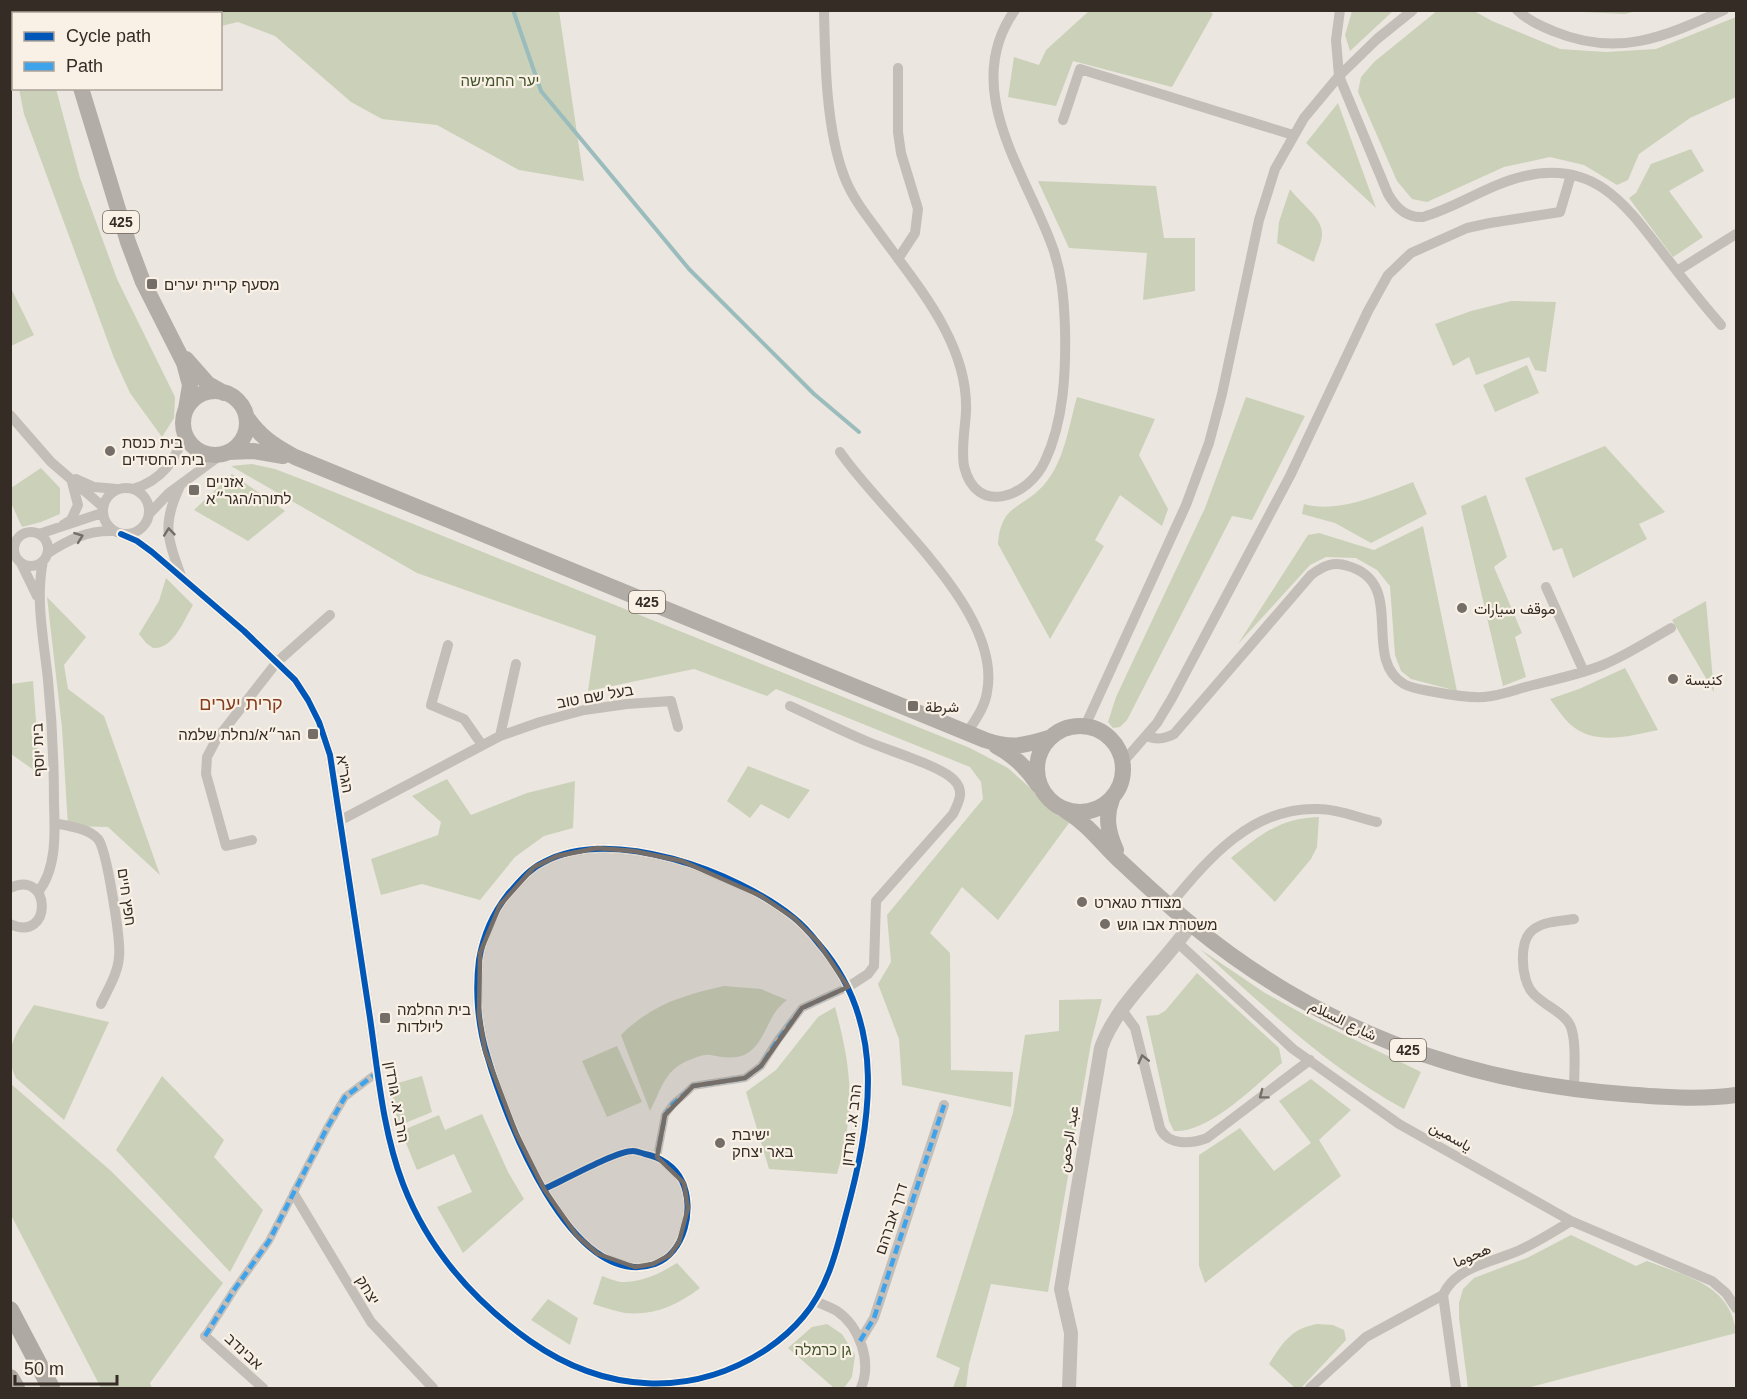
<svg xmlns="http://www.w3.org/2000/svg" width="1747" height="1399" font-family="Arial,Vazirmatn,'Noto Sans Hebrew',sans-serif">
	<rect width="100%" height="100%" fill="#ebe6df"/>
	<path fill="#cbd1b8" d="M1208,10L1213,14L1172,87L1073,61L1056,106L1008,97L1014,57L1039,65L1046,50L1089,11Z
		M1438,10L1474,11L1492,21L1560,49L1606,52L1656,49L1736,17V97L1690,118L1639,154L1628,180L1617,185L1584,165L1550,157L1504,167L1427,202L1412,199L1397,181L1358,92L1361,77L1374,62Z
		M10,11H38L39,13L14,14L13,57L11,41Z
		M98,11H559L584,181L519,170L437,125L382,119L351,102L275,36L238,22L221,26L220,14H99Z
		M1352,11V10L1393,11L1350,51L1345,35Z
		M1561,11H1636L1625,14Z
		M19,89H56L80,178L117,279L175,397L174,418L162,437L130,393L114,358L24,114Z
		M1338,103L1376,208L1306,143Z
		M1691,149L1704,171L1669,191L1703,237L1673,257L1629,198L1636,193L1651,164Z
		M1038,181L1156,186L1164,238H1195V291L1143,300L1147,253L1069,248Z
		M1290,189C1299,202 1323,218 1322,234C1322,243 1316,253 1314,262L1277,243L1279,222Z
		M11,288L34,335L11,346H10Z
		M1511,301L1556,302L1546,372L1535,370L1529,357L1476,375L1469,357L1453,366L1435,324L1471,311Z
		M1527,365L1539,393L1495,412L1483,385Z
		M1077,397L1155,419L1139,455L1168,509L1162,526L1120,495L1095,540L1104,546L1050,639L998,544C1001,501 1025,510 1047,481C1065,458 1069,425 1077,397Z
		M1246,397L1305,416L1252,520L1232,516L1127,720L1120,727L1113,728L1108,722L1116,697L1205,508Z
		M1605,446L1665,512L1639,524L1647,539L1573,578L1562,548L1553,551L1525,478Z
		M252,464L275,469L314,484L970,748L1008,768L1069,823L998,920L962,887L930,933L950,953L951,1070L1013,1072L1011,1107L902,1085L899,1039L878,984L891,962L887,915L983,799L981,782L970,767L776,689L767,696L694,669L588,691L596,636L417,573L231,466Z
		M41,468L60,488V514L41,522L22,527L11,503V488Z
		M232,474L285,511L248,541L194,510Z
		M1413,482L1427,514L1371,543L1335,523L1302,514L1304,504C1337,514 1382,494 1413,482Z
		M1486,495L1507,557L1494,567L1522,633L1515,637L1526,677L1503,686L1461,506Z
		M1423,526L1457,691L1411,679L1401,671L1395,655L1390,586L1377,570L1356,558L1326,557L1310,565L1238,644L1308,535L1319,533L1374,550Z
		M166,578L193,605C184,620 173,650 153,648L146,643L139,634L159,601Z
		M47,597L86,637L64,665L68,689L104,716L160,875L108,827L68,826L62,728Z
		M1706,601L1714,692L1672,620Z
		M1625,668L1658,730C1630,736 1595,746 1571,725C1563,718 1557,708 1550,699L1579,689Z
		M33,681L37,734L38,773L11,754V684Z
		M748,766L810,790L789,819L761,804L750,818L727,801Z
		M447,779L471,815L527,793L575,781L573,828L544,836L515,857L480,900L422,884L381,895L371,859L438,835L441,822L412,796Z
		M1319,817L1317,847L1311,859L1275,902L1231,858C1260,835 1280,818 1319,817Z
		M1200,949L1265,993L1316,1021L1421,1072L1404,1109C1328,1068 1264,1006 1200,949Z
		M1197,973L1279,1048L1282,1063C1255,1085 1210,1133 1174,1131L1169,1121L1146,1016L1158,1015L1165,1011Z
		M724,986L761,989L787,1000C766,1015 767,1042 746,1054C734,1060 722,1057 710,1055C703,1054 698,1057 692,1059C665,1068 662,1088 650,1111L621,1035C651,1005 683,995 724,986Z
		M1102,999L1091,1043L1048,1292L991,1284L969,1364L966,1388H953L960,1368L936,1357L1013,1113L1025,1035L1059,1031V1000Z
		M34,1005L109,1022L64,1120L16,1078C1,1050 19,1028 34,1005Z
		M835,1007C852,1070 856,1110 837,1174L769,1169L746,1092L776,1070L818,1017Z
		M617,1046L642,1102L607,1117L582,1061Z
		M162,1076L224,1140L214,1157L263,1210L230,1272L116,1150Z
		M422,1076L432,1112L398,1126L391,1085Z
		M1311,1079L1351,1110L1319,1140L1341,1176L1205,1283L1199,1266V1155L1240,1128L1274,1171L1311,1143L1279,1101Z
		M10,1083L111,1171L223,1283L150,1383L152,1388H101L11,1215Z
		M482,1114L508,1172L524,1199L463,1253L437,1207L472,1192L454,1154L417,1170L401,1131L439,1115L445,1130Z
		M1571,1235L1636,1266L1647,1261C1685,1276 1731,1284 1736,1333L1527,1388H1468L1459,1318V1303L1463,1289L1474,1278L1529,1257Z
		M677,1263L700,1288C678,1305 653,1316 625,1313C615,1311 603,1307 593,1304L602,1276C608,1278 615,1281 621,1282C641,1283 661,1273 677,1263Z
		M548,1299L578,1318L570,1345L531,1320Z
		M827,1324L842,1334L855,1355L852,1377L844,1388H834L788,1348L812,1327Z
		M1317,1324L1333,1325L1344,1330L1346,1340L1301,1388H1295L1269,1364C1283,1342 1291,1329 1317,1324Z"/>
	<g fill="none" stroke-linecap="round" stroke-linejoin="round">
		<path stroke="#9abcbd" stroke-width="4" d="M513,10L541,91L689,269L814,394L859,432"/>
		<path stroke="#c4beb8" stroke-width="8" d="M657,1157L665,1115L673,1104L686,1093L693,1086L745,1078L761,1066L777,1041L802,1008L848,987
			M205,1336L234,1290L269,1241L327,1128L345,1097L378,1072"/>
		<path stroke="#c4beb8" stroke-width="10" d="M824,10C825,61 826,128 844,176C851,195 863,211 875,227C913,281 969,341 966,412C965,429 961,449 964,466C976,517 1029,497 1045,461C1064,421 1066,371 1065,328C1064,299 1062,271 1051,243C1024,170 960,87 1015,10
			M1340,10L1336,40L1339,76L1388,194C1396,208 1406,218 1423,217C1458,207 1489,184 1525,176C1595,160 1626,205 1663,253C1682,278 1701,302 1721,325
			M1517,10C1527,20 1540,26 1553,31C1618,58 1664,37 1724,10
			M1063,120L1080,69L1293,135
			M898,259L915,233L918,209L901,153L898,132V68
			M1677,271L1736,234
			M10,415L51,462L102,506
			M840,452C883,515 1003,611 987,692C985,707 975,720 967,733
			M76,479L94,487L117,489
			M180,486C162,524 167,537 181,576
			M103 511a23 23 0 1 1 46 0a23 23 0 1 1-46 0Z
			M133,489C161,481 178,459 184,431
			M149,514L169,493L222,454
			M63,525L71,520L78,505L72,482
			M14 549a17 17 0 1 1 34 0a17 17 0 1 1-34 0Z
			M39,534L102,513
			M121,534L137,541L152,552L244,631L295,680L308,700L319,722L330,755C344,842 357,930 370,1018C378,1073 383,1132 403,1184C428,1249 474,1301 530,1341C604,1393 691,1399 767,1349C780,1340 793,1329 803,1317C827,1289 836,1253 845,1218C871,1123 889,1024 818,943C811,934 802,924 793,917C737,872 611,825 544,862C529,869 519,882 508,894C493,913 483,936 479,960C475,991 478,1026 487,1055C504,1115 571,1293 655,1264C685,1253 695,1208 682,1181C675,1166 660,1157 645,1154C641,1153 637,1151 633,1151C615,1151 563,1181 544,1189
			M48,553C68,540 88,530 113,531
			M21,563L37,596
			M1546,587L1584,672
			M448,645L431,705L464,719L482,745
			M790,706C816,718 840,730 866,741C887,750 941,766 954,780C965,791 959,802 953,814L876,901L874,966L868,974L848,987
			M1085,726L1186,505L1209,443L1222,394L1259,220L1275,169L1304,118L1339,76L1377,39L1413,10
			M500,736L516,664
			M1146,736C1157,740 1164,739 1174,734L1311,575C1323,566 1333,561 1348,566C1408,583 1360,658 1404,684C1413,689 1425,690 1435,692C1451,695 1468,698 1484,697C1500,696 1517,689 1533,685C1556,679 1581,674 1603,665C1627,655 1648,641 1671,628
			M1123,762L1157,723L1172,698L1290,476L1368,311L1388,275L1411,253L1467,228L1490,223L1560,212L1571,175
			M341,820L500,736L540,722L584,710L627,704L671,701L678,727
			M55,823C68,826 88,828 98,839C107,850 121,941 119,957C118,973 108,989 101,1004
			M252,840L226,846L206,774L207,757L216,740L277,662L330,615
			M10,888C52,868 53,944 10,924
			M38,892C57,869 55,832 54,804C54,762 52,721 48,680C44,641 35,600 43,561
			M1170,905C1208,859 1252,806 1319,809C1338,809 1359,818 1377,822
			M1574,919C1562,921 1545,921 1534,929C1518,940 1521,979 1532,992C1542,1005 1563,1011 1570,1025C1577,1040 1574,1072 1574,1089
			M1178,943L1293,1049L1399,1124L1571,1221L1712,1281L1726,1293L1736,1308
			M1122,1010L1135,1028L1160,1128C1168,1146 1191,1144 1207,1138L1310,1060
			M294,1194L371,1322L433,1388
			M815,1301C822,1304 830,1307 837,1311C860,1327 872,1362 861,1388
			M205,1336L263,1388
			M860,1341L874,1318L944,1105
			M1310,1388L1366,1337L1443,1295
			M1456,1388L1443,1295C1456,1265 1496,1262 1522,1249C1539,1241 1555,1231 1571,1221"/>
		<path stroke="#c4beb8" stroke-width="14" d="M1069,1388L1071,1333L1061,1289L1101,1048C1116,1004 1164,964 1191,924"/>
		<path stroke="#b3ada7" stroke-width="16" d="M60,10V14
			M81,88L128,242L143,282L184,363L190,385L186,409
			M186,359L208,384L224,393
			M183 423a32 32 0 1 1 64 0a32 32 0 1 1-64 0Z
			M246,416C259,436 274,446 295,457L985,740C1011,749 1023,746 1049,738
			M228,452L253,451L283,456
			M1037 769a43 43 0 1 1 86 0a43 43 0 1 1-86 0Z
			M996,746C1015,756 1027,768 1038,785
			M1112,799C1105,817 1108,832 1116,850
			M1066,811C1090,826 1100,842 1119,860C1143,882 1166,904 1191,924C1317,1028 1460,1082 1623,1094C1661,1097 1699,1100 1736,1095"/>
		<path stroke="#aea9a2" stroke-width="18" d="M10,1310L51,1388
			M10,1378L16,1388"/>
		<path stroke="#3ea3eb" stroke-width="4.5" stroke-dasharray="9 4.5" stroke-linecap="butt" d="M657,1157L665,1115L673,1104L686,1093L693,1086L745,1078L761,1066L777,1041L802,1008L848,987
			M205,1336L234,1290L269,1241L327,1128L345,1097L378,1072
			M860,1341L874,1318L944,1105"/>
		<g stroke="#f9f1e5" stroke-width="10">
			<path id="cycleway" d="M121,534L137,541L152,552L244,631L295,680L308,700L319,722L330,755C344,842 357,930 370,1018C378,1073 383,1132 403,1184C428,1249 474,1301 530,1341C604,1393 691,1399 767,1349C780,1340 793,1329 803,1317C827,1289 836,1253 845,1218C871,1123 889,1024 818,943C811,934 802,924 793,917C737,872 611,825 544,862C529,869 519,882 508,894C493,913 483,936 479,960C475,991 478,1026 487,1055C504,1115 571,1293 655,1264C685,1253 695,1208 682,1181C675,1166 660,1157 645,1154C641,1153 637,1151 633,1151C615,1151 563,1181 544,1189"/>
		</g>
		<use href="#cycleway" stroke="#0057b8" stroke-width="6"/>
	</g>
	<defs><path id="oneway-chevron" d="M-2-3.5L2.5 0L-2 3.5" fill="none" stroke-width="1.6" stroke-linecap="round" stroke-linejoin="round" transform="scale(1.5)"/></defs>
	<g stroke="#756e68">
		<use href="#oneway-chevron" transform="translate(169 532) rotate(-96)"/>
		<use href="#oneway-chevron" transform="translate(79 537) rotate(-20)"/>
		<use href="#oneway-chevron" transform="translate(1143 1059) rotate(-104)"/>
		<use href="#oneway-chevron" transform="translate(1263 1095) rotate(143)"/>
	</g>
	<path fill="#756d67" fill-opacity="0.2" stroke="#756d67" stroke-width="4.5" stroke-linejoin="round" d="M597,848L634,851L682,861L761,896L794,918L818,942L848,987L802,1008L761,1066L745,1078L693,1086L665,1115L657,1157L684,1183L688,1208L679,1242L670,1255L653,1264L635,1267L598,1254L577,1236L544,1189L516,1133L485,1051L479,1015L480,953L500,905L534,867L557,856Z"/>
	<g fill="#756d67" stroke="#f9f1e5" stroke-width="2">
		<rect x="146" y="278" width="12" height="12" rx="3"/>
		<circle cx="110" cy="451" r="6"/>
		<rect x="188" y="484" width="12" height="12" rx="3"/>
		<circle cx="1462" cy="608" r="6"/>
		<circle cx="1673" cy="679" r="6"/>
		<rect x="907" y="700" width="12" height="12" rx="3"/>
		<rect x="307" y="728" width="12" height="12" rx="3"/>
		<circle cx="1082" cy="902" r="6"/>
		<circle cx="1105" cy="924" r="6"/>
		<rect x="379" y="1012" width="12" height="12" rx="3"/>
		<circle cx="720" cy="1143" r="6"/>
	</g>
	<g text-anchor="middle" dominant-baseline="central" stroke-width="4.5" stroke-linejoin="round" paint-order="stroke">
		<g fill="#f9f1e5" stroke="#70675f" stroke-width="1.5">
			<rect x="103" y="211" width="36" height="22" rx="4.5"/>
			<rect x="629" y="591" width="36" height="22" rx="4.5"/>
			<rect x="1390" y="1039" width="36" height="22" rx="4.5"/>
		</g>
		<g font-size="14" font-weight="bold" fill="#352c26">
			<text x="121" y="222">425</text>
			<text x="647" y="602">425</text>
			<text x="1408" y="1050">425</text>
		</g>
		<g font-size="15" fill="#42532a" stroke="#f9f1e5">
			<text x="500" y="80">יער החמישה</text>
			<text x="823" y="1349">גן כרמלה</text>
		</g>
		<g font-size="15" fill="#352c26" stroke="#f9f1e5" text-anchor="start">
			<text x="164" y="284">מסעף קריית יערים</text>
			<text x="122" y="442">בית כנסת<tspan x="122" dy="17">בית החסידים</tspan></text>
			<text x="206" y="481">אזניים<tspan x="206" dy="17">לתורה/הגר״א</tspan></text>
			<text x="1474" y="608">موقف سيارات</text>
			<text x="1685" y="679">كنيسة</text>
			<text x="925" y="706">شرطة</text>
			<text x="301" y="734" text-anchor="end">הגר״א/נחלת שלמה</text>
			<text x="1094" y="902">מצודת טגארט</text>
			<text x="1117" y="924">משטרת אבו גוש</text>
			<text x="397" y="1009">בית החלמה<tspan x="397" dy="17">ליולדות</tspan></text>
			<text x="732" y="1134">ישיבת<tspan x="732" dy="17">באר יצחק</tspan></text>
		</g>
		<g font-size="15" fill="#352c26" stroke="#f9f1e5">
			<text transform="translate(595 696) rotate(-10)">בעל שם טוב</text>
			<text transform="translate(38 750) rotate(-92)">בית יוסף</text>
			<text transform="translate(345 774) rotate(80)">הגר"א</text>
			<text transform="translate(127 897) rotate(82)">חפץ חיים</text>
			<text transform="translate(1343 1020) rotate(26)">شارع السلام</text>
			<text transform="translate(397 1102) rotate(80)">הרב א. גורדון</text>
			<text transform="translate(851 1125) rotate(-83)">הרב א. גורדון</text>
			<text transform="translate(1451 1136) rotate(29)">ياسمين</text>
			<text transform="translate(1068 1139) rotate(-81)">عبد الرحمن</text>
			<text transform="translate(891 1219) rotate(-72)">דרך אברהם</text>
			<text transform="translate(1472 1255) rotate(-23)">هحوما</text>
			<text transform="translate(368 1290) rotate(58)">יצחק</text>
			<text transform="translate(244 1351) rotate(43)">אבינדב</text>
		</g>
		<g font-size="18" fill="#853c1f" stroke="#f9f1e5">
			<text x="241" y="704">קרית יערים</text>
		</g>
	</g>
	<rect width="1747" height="1399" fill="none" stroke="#352c26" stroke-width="24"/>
	<rect x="12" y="12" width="210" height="78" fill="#f9f1e5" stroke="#aba299" stroke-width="1.5"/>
	<rect x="24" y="32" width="30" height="9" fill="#0057b8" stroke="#aba299" stroke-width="1.5"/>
	<text x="66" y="42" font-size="18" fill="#352c26">Cycle path</text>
	<rect x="24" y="62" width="30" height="9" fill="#3ea3eb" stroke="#aba299" stroke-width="1.5"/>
	<text x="66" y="72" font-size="18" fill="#352c26">Path</text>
	<path d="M15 1375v9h102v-9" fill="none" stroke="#352c26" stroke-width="3"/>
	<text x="24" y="1375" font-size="18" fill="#352c26" stroke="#f9f1e5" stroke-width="4.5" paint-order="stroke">50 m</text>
</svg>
